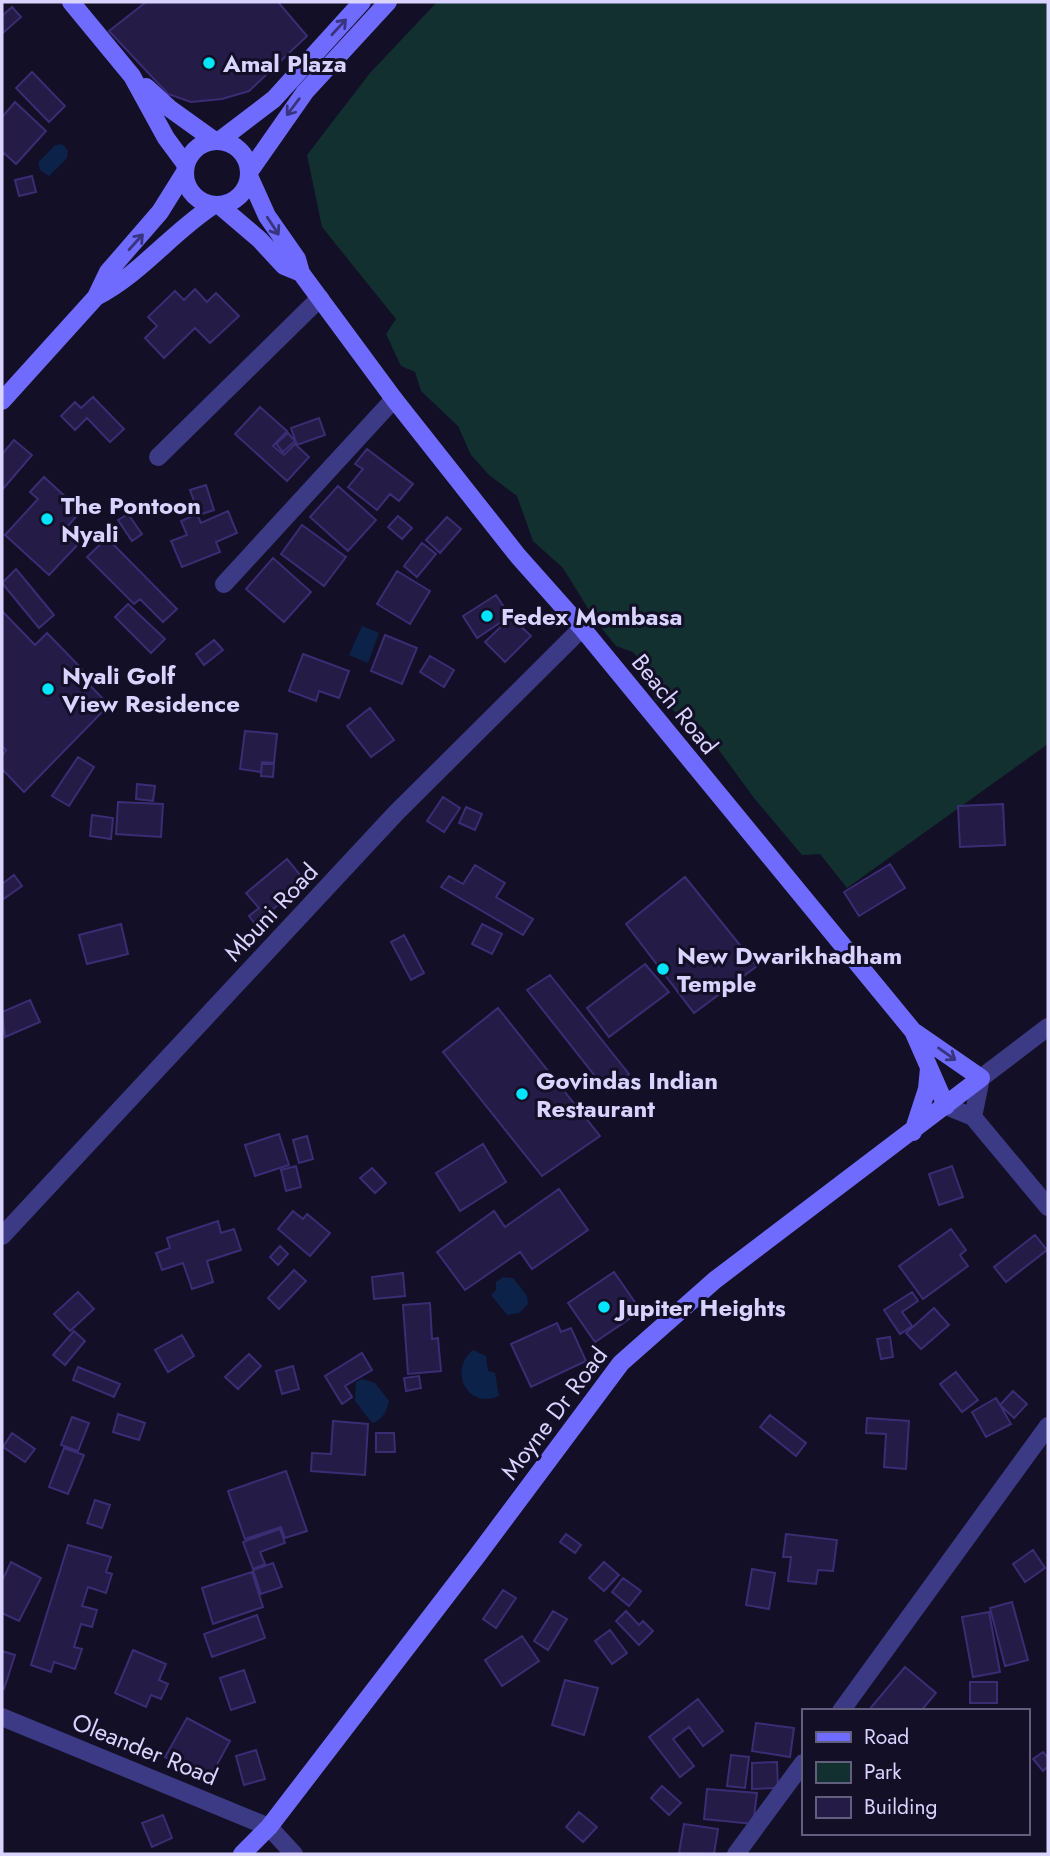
<svg xmlns="http://www.w3.org/2000/svg" width="1050" height="1856" font-family="Jost,sans-serif">
	<rect width="100%" height="100%" fill="#130f26"/>
	<path fill="#12302f" d="M437,2H1048V744L847,888L820,854L802,855L754,798L702,727L655,700L646,667L633,652L616,646L595,620L563,568L533,541L517,496L489,475L471,455L458,426L421,391L415,372L401,366L386,334L396,319L322,227L307,155L370,73Z"/>
	<path fill="#0c2248" d="M62,144L68,150L67,158L49,176L40,170L38,163L54,146Z
		M362,626L379,633L368,663L349,655Z
		M503,1277L513,1278L527,1296L528,1304L519,1313L507,1315L491,1295L496,1290V1282Z
		M473,1350L486,1356L488,1371L495,1373L499,1396C467,1410 448,1370 473,1350Z
		M362,1379L375,1383L389,1401C386,1412 383,1420 372,1423L355,1401L356,1382Z"/>
	<path fill="#241b47" stroke="#3b2d73" stroke-width="2" d="M146,2H278L307,36L249,91L222,99L191,102L168,94L109,31Z
		M12,7L21,17L3,33L2,16Z
		M32,72L65,106L49,122L16,88Z
		M15,102L46,131L16,164L4,153L2,156V117Z
		M32,176L36,192L19,196L15,180Z
		M195,289L207,302L216,293L239,316L210,343L195,328L164,358L145,338L157,326L148,317L175,291L184,300Z
		M93,397L124,429L110,442L87,418L75,430L61,416L75,402L81,408Z
		M260,407L287,431L273,446L284,455L295,444L309,457L287,481L235,434Z
		M319,418L325,435L297,445L291,428Z
		M288,433L295,441L283,452L276,444Z
		M14,440L32,455L2,490V454Z
		M367,449L413,484L399,501L390,494L377,510L348,487L363,469L355,464Z
		M44,477L81,511L67,527L82,540L49,575L5,535L38,499L30,492Z
		M206,485L214,510L199,515L190,490Z
		M338,486L376,520L348,551L310,517Z
		M228,511L237,533L216,542L220,552L182,567L171,541L187,535L181,521L197,514L201,523Z
		M128,514L142,534L132,541L118,520Z
		M398,516L412,528L402,539L388,527Z
		M447,517L461,529L440,553L426,540Z
		M302,525L346,557L324,586L281,554Z
		M107,538L177,609L163,622L140,599L134,604L87,557Z
		M422,543L436,554L417,577L404,566Z
		M273,558L311,592L284,622L246,589Z
		M16,569L54,615L39,628L2,583Z
		M397,571L430,591L410,624L377,604Z
		M496,595L510,616L477,638L463,616Z
		M128,604L165,639L151,653L115,617Z
		M2,611L35,645L47,633L82,669L78,673L109,705L24,792L2,769V756L6,750L2,746Z
		M511,617L531,636L505,662L485,642Z
		M385,635L417,648L402,684L371,671Z
		M214,640L223,650L204,665L196,654Z
		M303,654L349,671L339,698L319,691L316,701L289,691Z
		M430,656L454,670L444,687L420,672Z
		M370,708L394,740L371,757L347,726Z
		M245,731L277,734L274,763L262,762L261,772L240,769Z
		M78,757L94,767L69,806L52,796Z
		M262,764H274L273,777L261,776Z
		M137,784L155,786L153,801L136,799Z
		M443,797L460,808L444,832L427,821Z
		M118,802L163,804L161,837L116,834Z
		M1003,804L1005,845L960,847L958,806Z
		M466,807L482,814L475,830L459,823Z
		M92,815L113,818L111,839L90,836Z
		M287,859L306,882L255,924L249,916L259,908L246,893Z
		M890,864L905,888L859,916L844,892Z
		M475,865L505,883L496,897L533,919L523,935L441,887L449,876L463,884Z
		M14,875L22,886L2,900V884Z
		M685,877L757,966L694,1013L626,924Z
		M121,924L128,954L87,964L79,935Z
		M482,924L502,934L492,954L472,944Z
		M404,935L424,973L411,980L391,942Z
		M645,964L669,992L609,1037L587,1008Z
		M550,975L629,1074L607,1091L527,990Z
		M30,1000L40,1022L5,1037L2,1012Z
		M498,1008L600,1136L542,1176L443,1052Z
		M279,1134L289,1165L255,1176L245,1145Z
		M307,1136L313,1159L299,1163L293,1140Z
		M483,1144L506,1182L460,1211L436,1173Z
		M296,1166L301,1187L286,1191L281,1170Z
		M952,1166L963,1197L939,1205L929,1174Z
		M372,1168L386,1183L375,1193L360,1178Z
		M559,1189L588,1230L532,1269L520,1252L465,1290L437,1252L494,1211L505,1227Z
		M293,1211L303,1219L307,1214L330,1233L310,1256L278,1229Z
		M218,1221L221,1233L234,1229L241,1250L207,1261L213,1282L192,1289L183,1263L162,1270L156,1253L170,1248L167,1238Z
		M951,1229L966,1250L960,1255L968,1266L923,1299L899,1266Z
		M1035,1235L1047,1250L1006,1282L994,1267Z
		M280,1246L288,1254L278,1265L270,1257Z
		M294,1270L306,1281L279,1309L268,1298Z
		M614,1272L641,1311L595,1342L568,1303Z
		M403,1273L405,1296L374,1299L372,1277Z
		M78,1292L94,1309L70,1331L54,1314Z
		M912,1292L918,1301L902,1312L912,1326L900,1334L884,1310Z
		M430,1303L432,1339L438,1338L441,1371L408,1374L403,1305Z
		M934,1308L949,1325L921,1349L906,1333Z
		M557,1323L561,1332L571,1328L586,1361L531,1387L511,1344Z
		M74,1331L85,1341L65,1365L53,1355Z
		M182,1335L194,1356L168,1372L155,1350Z
		M890,1337L893,1357L881,1359L877,1339Z
		M362,1353L372,1370L345,1386L352,1397L342,1404L325,1376Z
		M249,1354L261,1366L238,1389L225,1377Z
		M293,1366L299,1389L282,1394L276,1371Z
		M78,1367L120,1384L114,1397L73,1380Z
		M956,1372L978,1400L962,1412L940,1384Z
		M419,1376L421,1388L406,1391L404,1378Z
		M1013,1391L1027,1404L1014,1418L1000,1405Z
		M996,1398L1011,1424L986,1437L972,1412Z
		M118,1414L145,1423L139,1440L113,1432Z
		M770,1415L806,1443L796,1456L760,1427Z
		M72,1417L89,1423L78,1451L61,1445Z
		M867,1418L909,1421L906,1469L884,1467L886,1434L866,1433Z
		M333,1421L368,1424L365,1475L311,1471L312,1453L331,1454Z
		M12,1433L35,1449L25,1462L3,1447Z
		M376,1433H394L395,1452H376Z
		M64,1448L84,1455L68,1494L49,1487Z
		M286,1471L307,1531L285,1538L281,1527L245,1539L228,1491Z
		M95,1500L110,1505L102,1528L87,1523Z
		M280,1529L285,1543L260,1552L265,1564L253,1569L243,1542Z
		M566,1534L581,1545L575,1553L560,1542Z
		M786,1534L837,1540L833,1571L818,1570L816,1584L788,1581L791,1557H783Z
		M68,1545L111,1557L106,1572L112,1574L106,1593L88,1587L82,1606L97,1610L92,1627L81,1624L74,1647L82,1649L75,1669L54,1662L51,1672L31,1665Z
		M1033,1550L1045,1568L1025,1582L1013,1564Z
		M11,1562L41,1578L19,1621L2,1613V1581Z
		M604,1562L619,1575L604,1591L589,1578Z
		M273,1563L282,1587L261,1594L253,1570Z
		M752,1569L775,1573L769,1609L746,1605Z
		M252,1572L263,1607L213,1624L202,1588Z
		M623,1578L641,1591L629,1606L612,1592Z
		M503,1590L516,1598L496,1628L483,1619Z
		M1012,1602L1028,1660L1005,1666L990,1608Z
		M553,1611L567,1619L548,1650L534,1641Z
		M626,1611L639,1625L643,1621L653,1631L639,1645L616,1621Z
		M989,1612L1000,1672L973,1677L962,1617Z
		M257,1615L265,1638L212,1657L204,1634Z
		M610,1630L627,1653L612,1664L595,1641Z
		M522,1636L539,1661L502,1686L485,1660Z
		M133,1650L166,1664L159,1680L168,1684L161,1699L151,1695L146,1707L115,1693Z
		M2,1651L15,1655L4,1689L2,1688Z
		M905,1667L936,1693L921,1711H868Z
		M244,1670L255,1702L231,1710L220,1678Z
		M565,1680L598,1688L584,1735L552,1725Z
		M970,1682H997V1703H970Z
		M698,1699L723,1731L703,1746L689,1727L673,1739L694,1766L680,1777L649,1737Z
		M187,1718L230,1741L208,1781L165,1757Z
		M756,1723L794,1728L790,1757L752,1751Z
		M256,1750L265,1779L244,1785L236,1756Z
		M1043,1752L1048,1758V1766L1043,1771L1033,1759Z
		M731,1755L749,1757L745,1788L727,1786Z
		M777,1762L778,1788L752,1789V1763Z
		M662,1786L681,1803L669,1815L651,1798Z
		M707,1789L757,1793L753,1824L704,1819Z
		M579,1812L597,1827L583,1842L566,1827Z
		M163,1815L172,1838L152,1847L142,1823Z
		M684,1824L718,1829L714,1854L679,1853Z"/>
	<g fill="none" stroke-linecap="round" stroke-linejoin="round">
		<path stroke="#3d3a85" stroke-width="18" d="M158,457L320,298
			M224,584L394,399
			M946,1106L973,1117L1048,1207
			M973,1117L981,1078L1048,1027
			M2,1236L396,813L582,628
			M841,1711L1048,1426
			M2,1717L269,1827L294,1854
			M736,1854L803,1763"/>
		<path stroke="#6f6bff" stroke-width="18" d="M71,2L132,76L166,138L186,165
			M146,87L169,108L215,141
			M219,141L274,99L362,2
			M185 173a32 32 0 1 1 64 0a32 32 0 1 1-64 0Z
			M249,172L305,92L388,2
			M219,205L260,240L284,266L301,273
			M96,297C141,274 172,232 214,205
			M2,401L96,297L108,272L160,212L185,172
			M913,1031L946,1106
			M913,1132L927,1089L929,1068
			M242,1854L269,1827L477,1556L621,1363L715,1280L981,1078L913,1031L582,628L518,556L394,399L301,273L297,259L267,216L249,176"/>
	</g>
	<defs><path id="oneway-shaft" d="M-6 0H5M1.5-3L5.5 0L1.5 3" fill="none" stroke-width="1.6" stroke-linecap="round" stroke-linejoin="round" transform="scale(1.75)"/></defs>
	<g stroke="#38347d">
		<use href="#oneway-shaft" transform="translate(339 27) rotate(-47)"/>
		<use href="#oneway-shaft" transform="translate(293 107) rotate(127)"/>
		<use href="#oneway-shaft" transform="translate(273 226) rotate(57)"/>
		<use href="#oneway-shaft" transform="translate(136 242) rotate(-48)"/>
		<use href="#oneway-shaft" transform="translate(947 1054) rotate(35)"/>
	</g>
	<g fill="#00e5ff" stroke="#130f26" stroke-width="2.5">
		<circle cx="209" cy="63" r="7"/>
		<circle cx="47" cy="519" r="7"/>
		<circle cx="487" cy="616" r="7"/>
		<circle cx="48" cy="689" r="7"/>
		<circle cx="663" cy="969" r="7"/>
		<circle cx="522" cy="1094" r="7"/>
		<circle cx="604" cy="1307" r="7"/>
	</g>
	<g text-anchor="middle" dominant-baseline="central" stroke-width="6" stroke-linejoin="round" paint-order="stroke">
		<g font-size="24" font-weight="bold" fill="#d9d4ff" stroke="#130f26" text-anchor="start">
			<text x="223" y="63">Amal Plaza</text>
			<text x="61" y="505">The Pontoon<tspan x="61" dy="28">Nyali</tspan></text>
			<text x="501" y="616">Fedex Mombasa</text>
			<text x="62" y="675">Nyali Golf<tspan x="62" dy="28">View Residence</tspan></text>
			<text x="677" y="955">New Dwarikhadham<tspan x="677" dy="28">Temple</tspan></text>
			<text x="536" y="1080">Govindas Indian<tspan x="536" dy="28">Restaurant</tspan></text>
			<text x="618" y="1307">Jupiter Heights</text>
		</g>
		<g font-size="24" fill="#d9d4ff" stroke="#130f26">
			<text transform="translate(675 704) rotate(51)">Beach Road</text>
			<text transform="translate(271 912) rotate(-47)">Mbuni Road</text>
			<text transform="translate(554 1413) rotate(-53)">Moyne Dr Road</text>
			<text transform="translate(145 1749) rotate(22)">Oleander Road</text>
		</g>
	</g>
	<rect width="1050" height="1856" fill="none" stroke="#d9d4ff" stroke-width="7"/>
	<rect x="802" y="1709" width="228" height="126" fill="#130f26" stroke="#625e7d" stroke-width="2"/>
	<rect x="816" y="1732" width="35" height="10" fill="#6f6bff" stroke="#625e7d" stroke-width="2"/>
	<text x="864" y="1744" font-size="21" fill="#d9d4ff">Road</text>
	<rect x="816" y="1762" width="35" height="21" fill="#12302f" stroke="#625e7d" stroke-width="2"/>
	<text x="864" y="1779" font-size="21" fill="#d9d4ff">Park</text>
	<rect x="816" y="1797" width="35" height="21" fill="#241b47" stroke="#625e7d" stroke-width="2"/>
	<text x="864" y="1814" font-size="21" fill="#d9d4ff">Building</text>
</svg>
